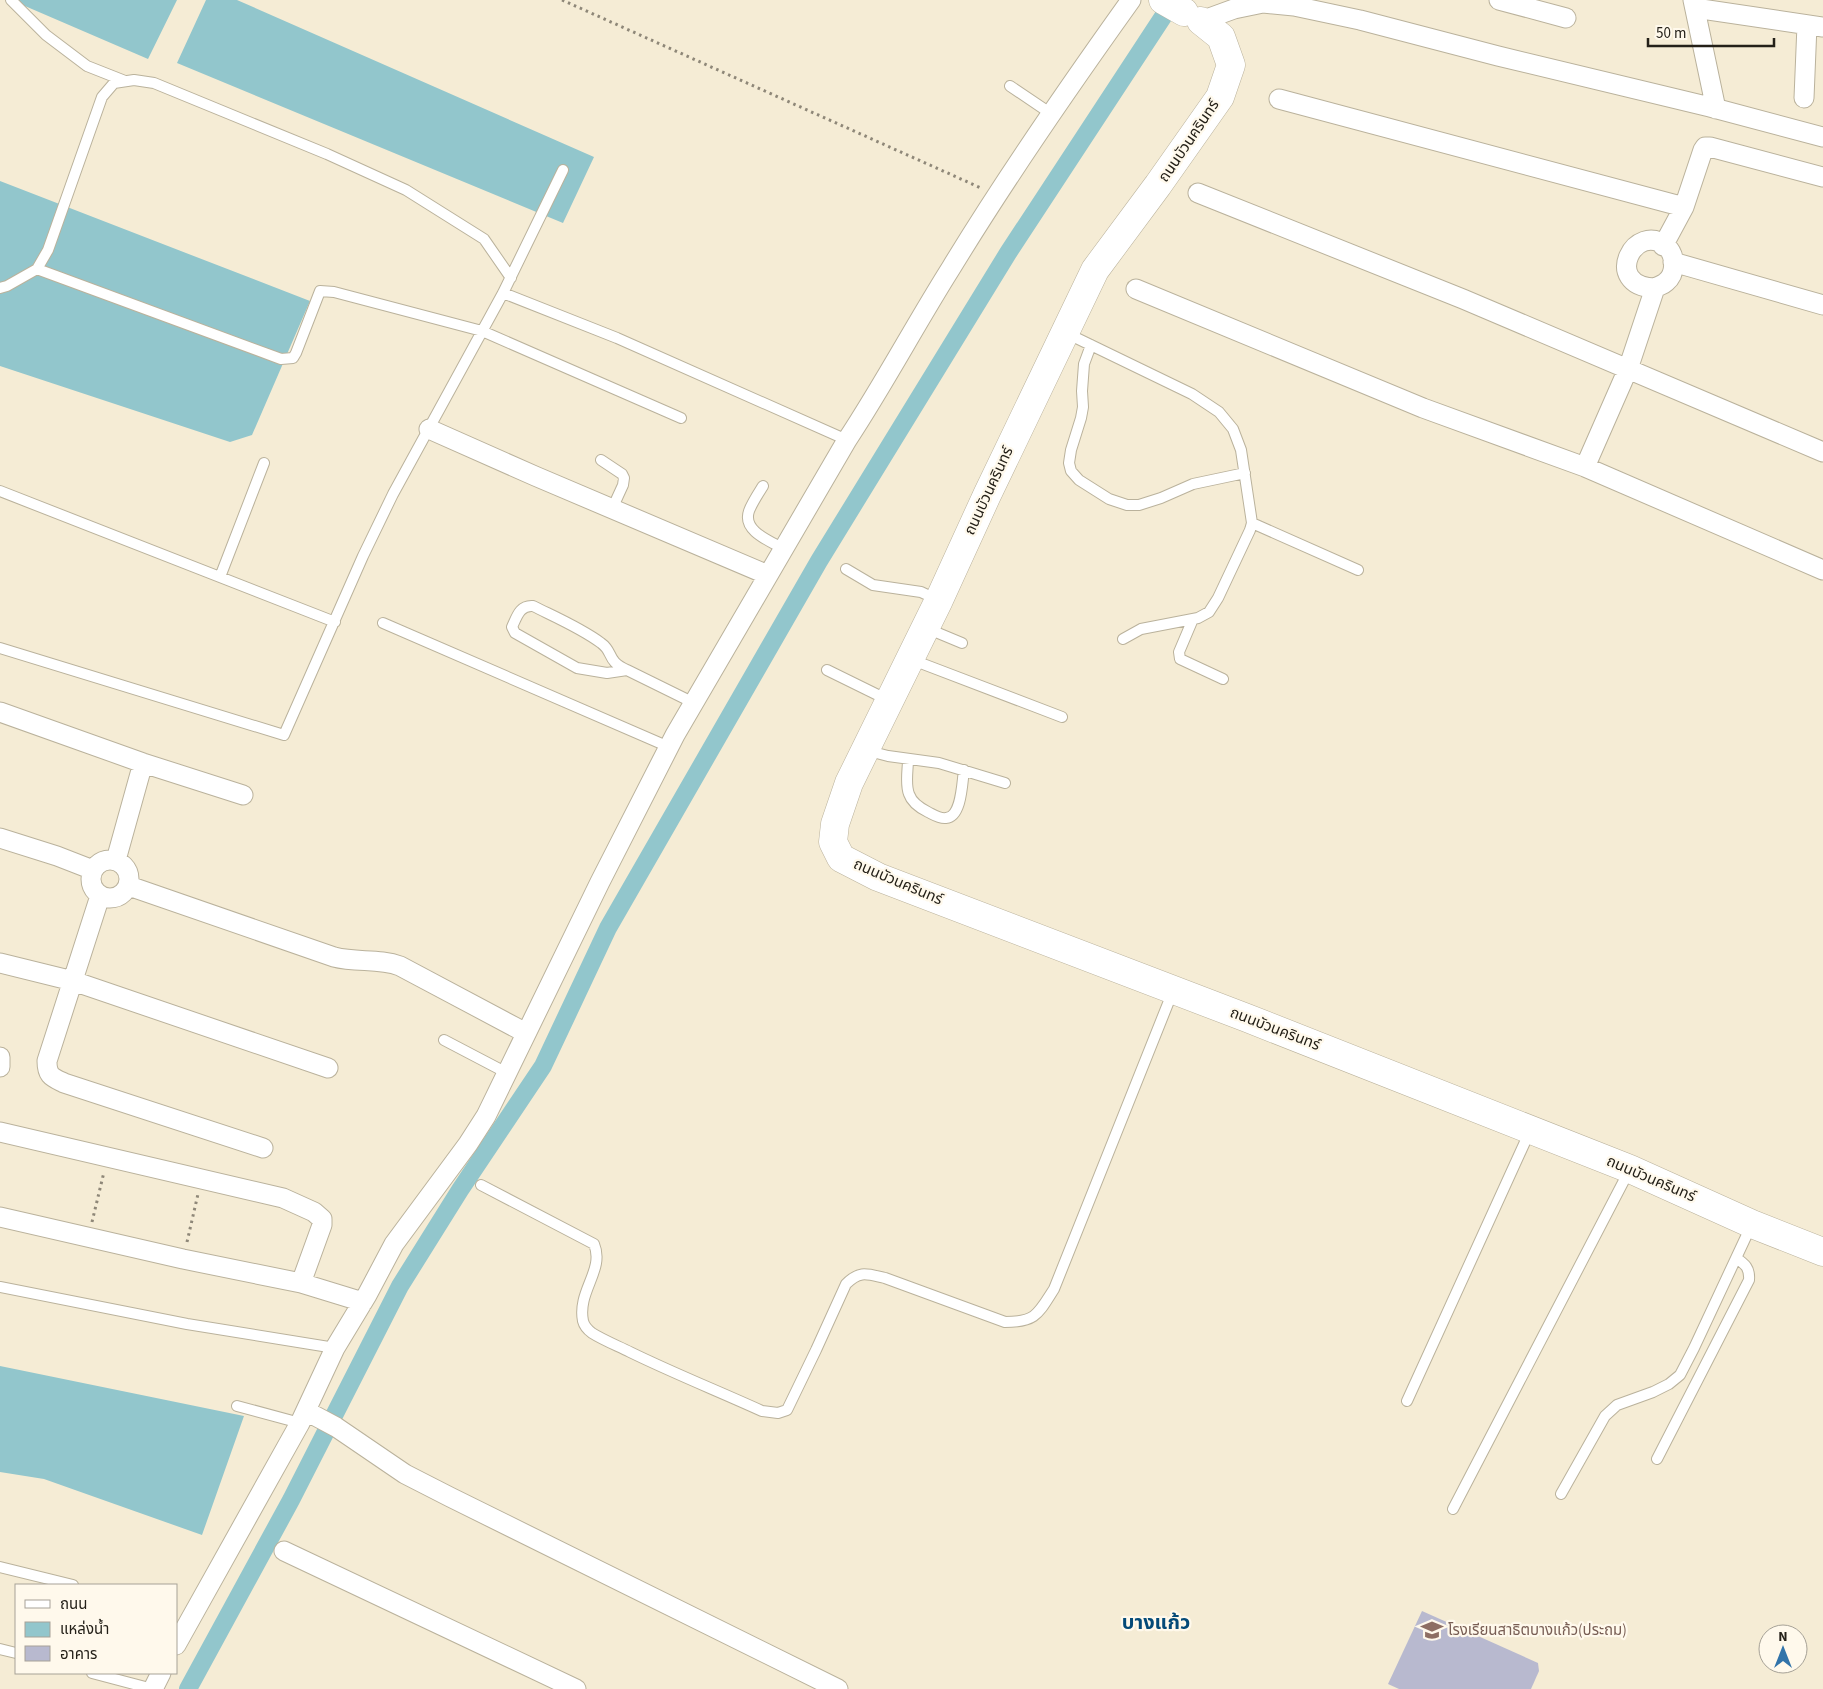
<svg xmlns="http://www.w3.org/2000/svg" width="1823" height="1689" font-family="'Source Sans 3','Noto Sans Thai',sans-serif">
	<rect width="100%" height="100%" fill="#f5ecd5"/>
	<path fill="#92c6cc" d="M11,0H177L148,59Z
		M206,0H237L594,157L563,223L177,63Z
		M0,181L310,301L252,435L230,442L0,366Z
		M0,1366L244,1416L202,1535L44,1479L0,1472Z"/>
	<g fill="none" stroke-linecap="round" stroke-linejoin="round">
		<path stroke="#92c6cc" stroke-width="18" d="M188,1689L291,1500L400,1286L460,1190L543,1066L608,928L819,561L1008,253L1174,0"/>
	</g>
	<path fill="#b8b9cf" d="M1422,1611L1538,1663L1539,1671L1531,1689H1399L1388,1684Z"/>
	<g fill="none" stroke-linecap="round" stroke-linejoin="round">
		<g stroke="#bab29c" stroke-width="12">
			<path id="lane" d="M11,0L46,35L87,66L125,81
				M1010,86L1050,113
				M37,269L281,359L293,358L296,353L320,291L334,292L482,331L681,418
				M0,288L7,286L37,269L48,250L102,97L114,83L134,80L154,83L327,154L406,190L484,239L511,278
				M503,293L617,338L847,440
				M1066,333L1192,394L1219,412L1233,429L1241,450L1252,523L1250,530L1218,598L1209,612L1198,618L1141,629L1123,639
				M1091,345L1084,364L1082,391L1083,407L1081,418L1071,450L1069,463L1071,471L1079,480L1109,499L1127,505H1139L1161,498L1193,484L1245,473
				M601,460L622,474L624,478L623,485L612,509
				M763,486C758,494 752,503 749,511C742,531 770,541 784,549
				M0,491L335,622
				M1252,523L1358,570
				M846,569L873,585L921,592L938,600
				M220,577L264,463
				M1193,619L1179,652L1180,659L1223,679
				M383,623L669,747
				M926,628L962,643
				M0,648L284,735L363,556L393,494L503,293L563,170
				M910,659L1062,717
				M627,670L607,673L577,668L515,633L512,627C517,616 520,605 533,606C555,617 581,628 601,643C614,652 606,661 627,670L694,703
				M827,670L888,700
				M865,750L888,756L939,763L1005,783
				M908,759C908,770 905,784 909,794C912,803 920,808 928,812C934,815 940,819 946,818C962,817 962,782 964,770
				M444,1040L507,1073
				M481,1185L594,1244C605,1270 577,1291 583,1321C584,1325 588,1330 592,1333C603,1340 618,1346 630,1352C673,1373 718,1391 762,1411L778,1413L787,1410L816,1350L846,1284C860,1270 867,1274 885,1278L1005,1322C1036,1322 1038,1314 1054,1289L1173,991
				M0,1287L187,1324L335,1348
				M1407,1401L1530,1131
				M237,1406L300,1423
				M1657,1459L1749,1280C1750,1268 1745,1264 1736,1258
				M1561,1494L1605,1416L1617,1405L1653,1392L1669,1384L1680,1375L1694,1348L1751,1226
				M1453,1509L1630,1169
				M0,1567L73,1585
				M0,1649L16,1653
				M92,1673L153,1689"/>
		</g>
		<g stroke="#bab29c" stroke-width="21">
			<path id="street" d="M1499,0L1566,18
				M1693,0L1716,109
				M1695,8L1823,27
				M1194,18L1201,21L1234,9L1263,3L1294,6L1360,20L1498,56L1710,107L1823,137
				M1804,98L1807,25
				M1279,99L1684,207
				M1198,193L1463,299L1823,452
				M1663,246L1684,207L1703,150L1705,147H1710L1823,177
				M1673,262L1823,305
				M1136,289L1423,408L1585,467L1823,570
				M429,429L535,476L768,575
				M1585,467L1628,369L1655,288C1658,286 1663,285 1666,282C1676,274 1676,256 1667,247C1635,219 1601,286 1655,288
				M0,712L143,763L243,795
				M0,838L57,856L93,870
				M91 879a19 19 0 1 1 38 0a19 19 0 1 1-38 0Z
				M116,860L143,763
				M129,886L334,957C357,963 379,958 400,966L526,1033
				M100,896L47,1061C47,1076 52,1077 64,1083L263,1148
				M0,963L73,981L328,1068
				M0,1057V1067
				M0,1132L283,1198L314,1212L322,1219V1225L301,1283L363,1302
				M0,1217L183,1259L301,1283
				M306,1411L336,1427L405,1474L450,1497L838,1689
				M284,1551L576,1689
				M176,1645L300,1423L335,1348L367,1295L394,1244L468,1144L486,1116L600,882L675,735L847,440C884,384 915,325 951,268C1007,176 1068,88 1131,0
				M153,1689L161,1673"/>
		</g>
		<g stroke="#bab29c" stroke-width="29">
			<path id="secondary" d="M1163,0L1184,12
				M1201,21L1221,37L1231,65L1220,97L1158,185L1095,270L987,495L939,600L849,783L835,824L833,842L841,858L878,877L1247,1018L1630,1169L1752,1224L1823,1252"/>
		</g>
		<path stroke="#8e8778" stroke-width="3" stroke-dasharray="2.5 4" stroke-linecap="butt" d="M562,0L981,188
			M92,1222L104,1172
			M187,1242L198,1194"/>
		<use href="#lane" stroke="#fff" stroke-width="10"/>
		<use href="#street" stroke="#fff" stroke-width="19"/>
		<use href="#secondary" stroke="#fff" stroke-width="28"/>
	</g>
	<defs>
		<g id="school-bare" transform="scale(1.725)"><path d="M0-5L7-2L0 1L-7-2ZM-4 1L0 2.5L4 1V4Q0 6-4 4Z" fill="#8d6e63" stroke="#fff9ec" stroke-width="2.5" paint-order="stroke"/></g>
	</defs>
	<g fill-rule="evenodd">
		<use href="#school-bare" x="1432" y="1630"/>
	</g>
	<g text-anchor="middle" dominant-baseline="central" stroke-width="4.5" stroke-linejoin="round" paint-order="stroke">
		<g font-size="15" fill="#242018" stroke="#fff9ec">
			<text transform="translate(1189 141) rotate(-56)">ถนนบัวนครินทร์</text>
			<text transform="translate(989 491) rotate(-65)">ถนนบัวนครินทร์</text>
			<text transform="translate(898 882) rotate(23)">ถนนบัวนครินทร์</text>
			<text transform="translate(1275 1029) rotate(21)">ถนนบัวนครินทร์</text>
			<text transform="translate(1651 1179) rotate(23)">ถนนบัวนครินทร์</text>
		</g>
		<g font-size="15" fill="#785e54" stroke="#fff9ec" text-anchor="start">
			<text x="1448" y="1630">โรงเรียนสาธิตบางแก้ว(ประถม)</text>
		</g>
		<g font-size="20" font-weight="bold" fill="#044a78" stroke="#fff9ec">
			<text x="1156" y="1623">บางแก้ว</text>
		</g>
	</g>
	<rect x="15" y="1584" width="162" height="90" fill="#fff9ec" stroke="#a7a297"/>
	<rect x="25" y="1600" width="25" height="8" fill="#ffffff" stroke="#a7a297"/>
	<text x="60" y="1609" font-size="15" fill="#242018">ถนน</text>
	<rect x="25" y="1622" width="25" height="15" fill="#92c6cc" stroke="#a7a297"/>
	<text x="60" y="1634" font-size="15" fill="#242018">แหล่งน้ำ</text>
	<rect x="25" y="1646" width="25" height="15" fill="#b8b9cf" stroke="#a7a297"/>
	<text x="60" y="1659" font-size="15" fill="#242018">อาคาร</text>
	<g transform="translate(1783 1649)"><circle r="24" fill="#fff9ec" stroke="#a7a297"/>
	<path d="M0-4L9 19L0 12L-9 19Z" fill="#3274aa"/>
	<text y="-8" font-size="14" font-weight="bold" text-anchor="middle" fill="#242018">N</text>
	</g>
	<path d="M1648 38v8h126v-8" fill="none" stroke="#242018" stroke-width="2.5"/>
	<text x="1656" y="38" font-size="15" fill="#242018" stroke="#fff9ec" stroke-width="4" paint-order="stroke">50 m</text>
</svg>
